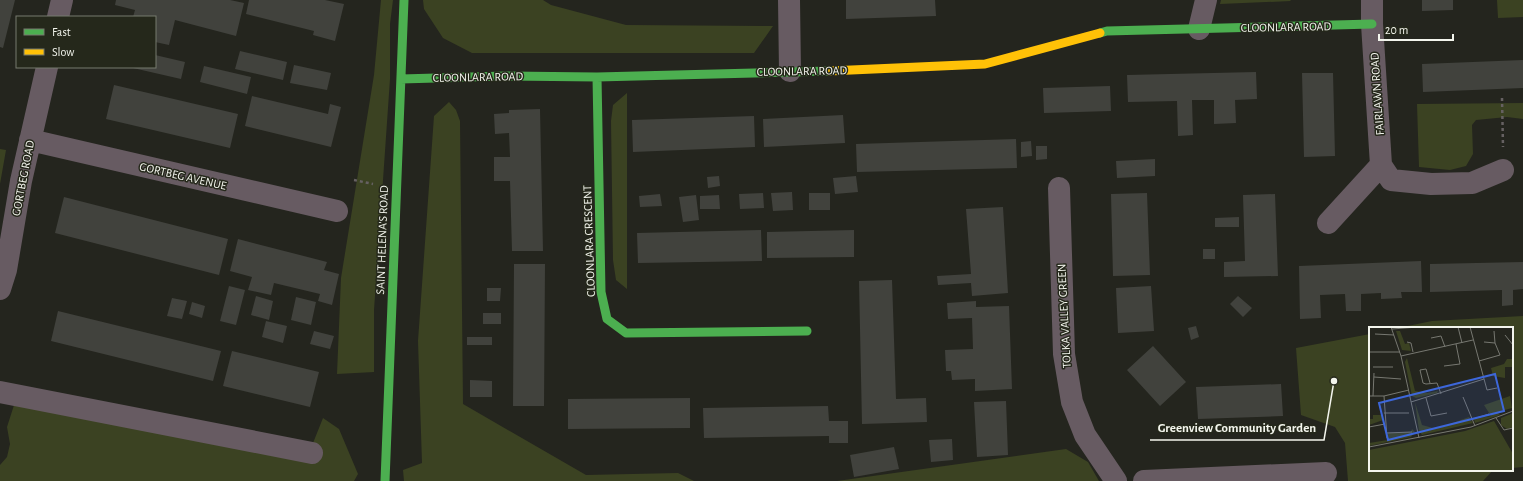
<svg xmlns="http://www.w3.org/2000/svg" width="1523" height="481" font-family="'Alegreya Sans',sans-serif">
	<rect width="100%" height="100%" fill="#24251e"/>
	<path fill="#3b4222" d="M381,0H393L390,24V79L374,310V372L337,374L341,278L374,75Z
		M423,0H543L551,5L626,25L773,26L754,53H472L443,38L424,9Z
		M1221,0H1290L1291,1L1220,4Z
		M1497,0H1523V17L1498,18Z
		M627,93V289L616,280L613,260L611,121L613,105Z
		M449,102L456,110L460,121L463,404L586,475L678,473L694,481H404L403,470L422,463L418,341L434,116Z
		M1523,103V119L1507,117L1476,120L1472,125L1473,154L1466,166L1450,170L1419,167L1417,104Z
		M0,149L6,150L0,184Z
		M1523,316V467L1512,468V328H1398L1432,321Z
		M1370,334V470H1493L1483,481H1348L1345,443L1335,427L1301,415L1296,348Z
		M15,402L307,458L323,418L339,429L358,474L354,481H0V465L7,457L10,444L7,427Z
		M1066,449L1088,462L1099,481H837Z"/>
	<path fill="#41423d" d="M0,0H15L3,48L0,47Z
		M116,0H230L244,3L236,36L175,20L169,45L155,42V17H133L135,10L115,5Z
		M249,0H325L344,4L335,41L313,35L314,31L246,14Z
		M846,0H935L936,16L846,19Z
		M1422,0H1453V10L1422,11Z
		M240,51L287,62L283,80L235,69Z
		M155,55L185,62L181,79L133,68L155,67Z
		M1523,60V88L1423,92L1422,64Z
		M294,65L331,73L327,90L290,83Z
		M204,66L251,77L247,94L200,82Z
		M1256,72L1257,99L1235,100L1236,123L1214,124V100H1192L1193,135L1178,136L1177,101L1128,102L1127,75Z
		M1302,73H1333L1335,156L1304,157Z
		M114,85L238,114L230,148L106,119Z
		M1110,86L1111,111L1044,113L1043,88Z
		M252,96L328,114L330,104L341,107L331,147L245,126Z
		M540,109L543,251H512L510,181H494V157H510L509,133L495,134L494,114L509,113V110Z
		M843,115L845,143L764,147L763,119Z
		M754,116L755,147L633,152L632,120Z
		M1016,139L1017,168L857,172L856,144Z
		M1031,141L1032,156L1021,157V142Z
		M1036,146H1047V159L1036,160Z
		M1155,159V176L1117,178L1116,161Z
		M719,176L720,186L708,188L707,177Z
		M856,176L858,192L835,194L833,178Z
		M792,192L793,210L773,211L771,193Z
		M763,193L764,208L740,209L739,194Z
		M809,193H830V210H809Z
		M1147,193L1150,275L1113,276L1111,194Z
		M660,194L662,206L640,207L639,196Z
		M1275,194L1278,276L1224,277V262L1245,261L1243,195Z
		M696,195L699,220L683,222L679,197Z
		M719,195L720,209H700V196Z
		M64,197L228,239L219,275L55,233Z
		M1003,207L1008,293L972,296L971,283L938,285L937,276L971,274L966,209Z
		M1239,217V227H1215V218Z
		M761,230L762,261L638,263L637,233Z
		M854,230V257L767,258V232Z
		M238,239L327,262L324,270L339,274L332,305L318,301L320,294L274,283L271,295L248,290L252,277L230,271Z
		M1203,249H1215V259H1203Z
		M1421,261L1422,292H1401L1402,298L1381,299V293L1361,294V311H1346L1345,294L1320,295L1321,318L1300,319L1299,266Z
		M1523,262V289L1513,290V305L1502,306V290L1430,292V264Z
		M514,264H545L544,406H513Z
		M892,280L896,399L926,398L927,422L862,424L859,281Z
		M229,286L245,290L236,325L220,321Z
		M1151,286L1154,331L1118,333L1116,288Z
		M487,288H501L500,301H487Z
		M256,296L273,301L269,320L251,315Z
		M1238,296L1252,308L1243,317L1230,304Z
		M296,297L316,302L311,325L291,320Z
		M172,298L187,301L182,319L167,316Z
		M976,301V307L1009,306L1012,389L975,391V379L952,380L951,371H946L945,350L973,349L972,318L948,319L947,303Z
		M192,302L205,306L202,318L189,314Z
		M58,311L221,351L213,381L51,341Z
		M483,313H501V324H483Z
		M266,321L287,326L283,343L262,337Z
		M1196,326L1199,337L1191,340L1188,328Z
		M314,331L334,336L330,349L310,344Z
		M467,337H492V345H467Z
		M1153,346L1186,382L1160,406L1127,370Z
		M232,351L319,372L310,407L223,386Z
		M470,380L492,381V397H470Z
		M1281,384L1283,416L1198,419L1196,387Z
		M690,398V428L568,429V399Z
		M1006,401L1008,455L977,457L974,402Z
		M828,406L829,421H848V443H829V436L704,438L703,408Z
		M952,439L953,460L931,462L929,440Z
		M894,447L899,469L854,477L850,455Z"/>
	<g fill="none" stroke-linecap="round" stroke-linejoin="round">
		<path stroke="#666162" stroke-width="2.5" stroke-dasharray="3 3" stroke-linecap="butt" d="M1502,98L1503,147
			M354,180L373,184"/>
		<path stroke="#675b62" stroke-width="22" d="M789,0L790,71
			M1372,0V24L1381,165L1391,180L1431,184L1472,183L1503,170
			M58,17L62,0
			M1199,29L1206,0
			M30,140L337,211
			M1059,188L1064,354L1072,402L1085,435L1116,481
			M1328,223L1381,165
			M0,289L6,270L21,181L47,67
			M0,392L312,453
			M1144,481L1326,473"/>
		<path stroke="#4caf50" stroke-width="9" d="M1100,33L1107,31L1372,24
			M597,77L601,292L607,319L626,333L807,331
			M401,79L506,76L597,77L829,71
			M385,481L404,0"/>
		<path stroke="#ffc107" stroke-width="9" d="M829,71L985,64L1100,33"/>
	</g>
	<g text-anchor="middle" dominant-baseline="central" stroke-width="3" stroke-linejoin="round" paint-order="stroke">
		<g font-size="12" fill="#f3f5ed" stroke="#25281b">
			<text transform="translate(1286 27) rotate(-1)">CLOONLARA ROAD</text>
			<text transform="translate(802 71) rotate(-1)">CLOONLARA ROAD</text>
			<text transform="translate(478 77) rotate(-1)">CLOONLARA ROAD</text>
			<text transform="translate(1377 94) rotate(-94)">FAIRLAWN ROAD</text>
			<text transform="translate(183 176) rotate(13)">GORTBEG AVENUE</text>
			<text transform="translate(23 178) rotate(-79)">GORTBEG ROAD</text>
			<text transform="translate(382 240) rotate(-88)">SAINT HELENA'S ROAD</text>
			<text transform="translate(589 241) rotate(-92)">CLOONLARA CRESCENT</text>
			<text transform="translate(1064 316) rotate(-93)">TOLKA VALLEY GREEN</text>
		</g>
	</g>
	<g transform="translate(1369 327)">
		<rect width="144" height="144" fill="#24251e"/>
		<path d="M27,4H31L36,17L40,16L42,24L33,23ZM38,31L46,64L58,66L69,64L68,66L47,71L43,69L36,35ZM138,32H144V40H136V51L124,49L122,41L135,37ZM141,69L143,81L132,84L129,86L131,88L106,96L105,92L122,89L115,78ZM46,75L53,98L64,101L73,100L100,90L104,96L53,108L50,104ZM144,86V100L138,102L132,98V91ZM4,88H14V93L0,98V92H4ZM125,94L144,127V144H0V123L96,104ZM43,102L46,105L42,110L0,119V116L19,113V106L42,105Z" fill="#3b4222"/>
		<path fill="none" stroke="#777871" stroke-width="1" d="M22,0L32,29L50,111M89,0L93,16M101,0L118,63L128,61M23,2L49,0M125,4L126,16M6,7L25,8M136,8L144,18M62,11L72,9L76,20M38,15L42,16L44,25M0,25H31M32,29L104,13M110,34L131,28L126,16L115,15M75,39L91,37L87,17M4,40H24M5,50L32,52M61,56L57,42L51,43L54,56L57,57L68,56L72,67M0,69H15L40,63M4,69L5,46M15,69L18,111M94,70L106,99M57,71L62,89L78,86M42,75L115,52M15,86H40M127,91L135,103L144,101M104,92L120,87M0,100L16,97M17,106L43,105M0,120L102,100L144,84"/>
		<path fill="#3d67db" fill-opacity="0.15" stroke="#3d67db" stroke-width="2" d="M126,47L135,84L19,113L10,76Z"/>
		<rect width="144" height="144" fill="none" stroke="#f3f5ed" stroke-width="2"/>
	</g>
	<path fill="none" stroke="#f3f5ed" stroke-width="1.5" d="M1334 381L1324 440H1150"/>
	<circle fill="#f3f5ed" stroke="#25281b" stroke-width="1.5" cx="1334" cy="381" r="4"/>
	<g font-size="13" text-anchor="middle" font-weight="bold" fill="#f3f5ed" stroke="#25281b" stroke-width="3" stroke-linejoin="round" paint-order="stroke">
		<text x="1237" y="432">Greenview Community Garden</text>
	</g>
	<rect x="16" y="16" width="140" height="52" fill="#25281b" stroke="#777a6f"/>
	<rect x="24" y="29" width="20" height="6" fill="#4caf50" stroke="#777a6f"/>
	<text x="52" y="36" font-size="12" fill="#f3f5ed">Fast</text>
	<rect x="24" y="49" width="20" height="6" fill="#ffc107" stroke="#777a6f"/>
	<text x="52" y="56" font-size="12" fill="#f3f5ed">Slow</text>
	<path d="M1379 34v6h74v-6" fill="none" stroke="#f3f5ed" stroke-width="2"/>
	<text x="1385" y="34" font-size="12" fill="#f3f5ed" stroke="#25281b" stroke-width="3" paint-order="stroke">20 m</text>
</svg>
